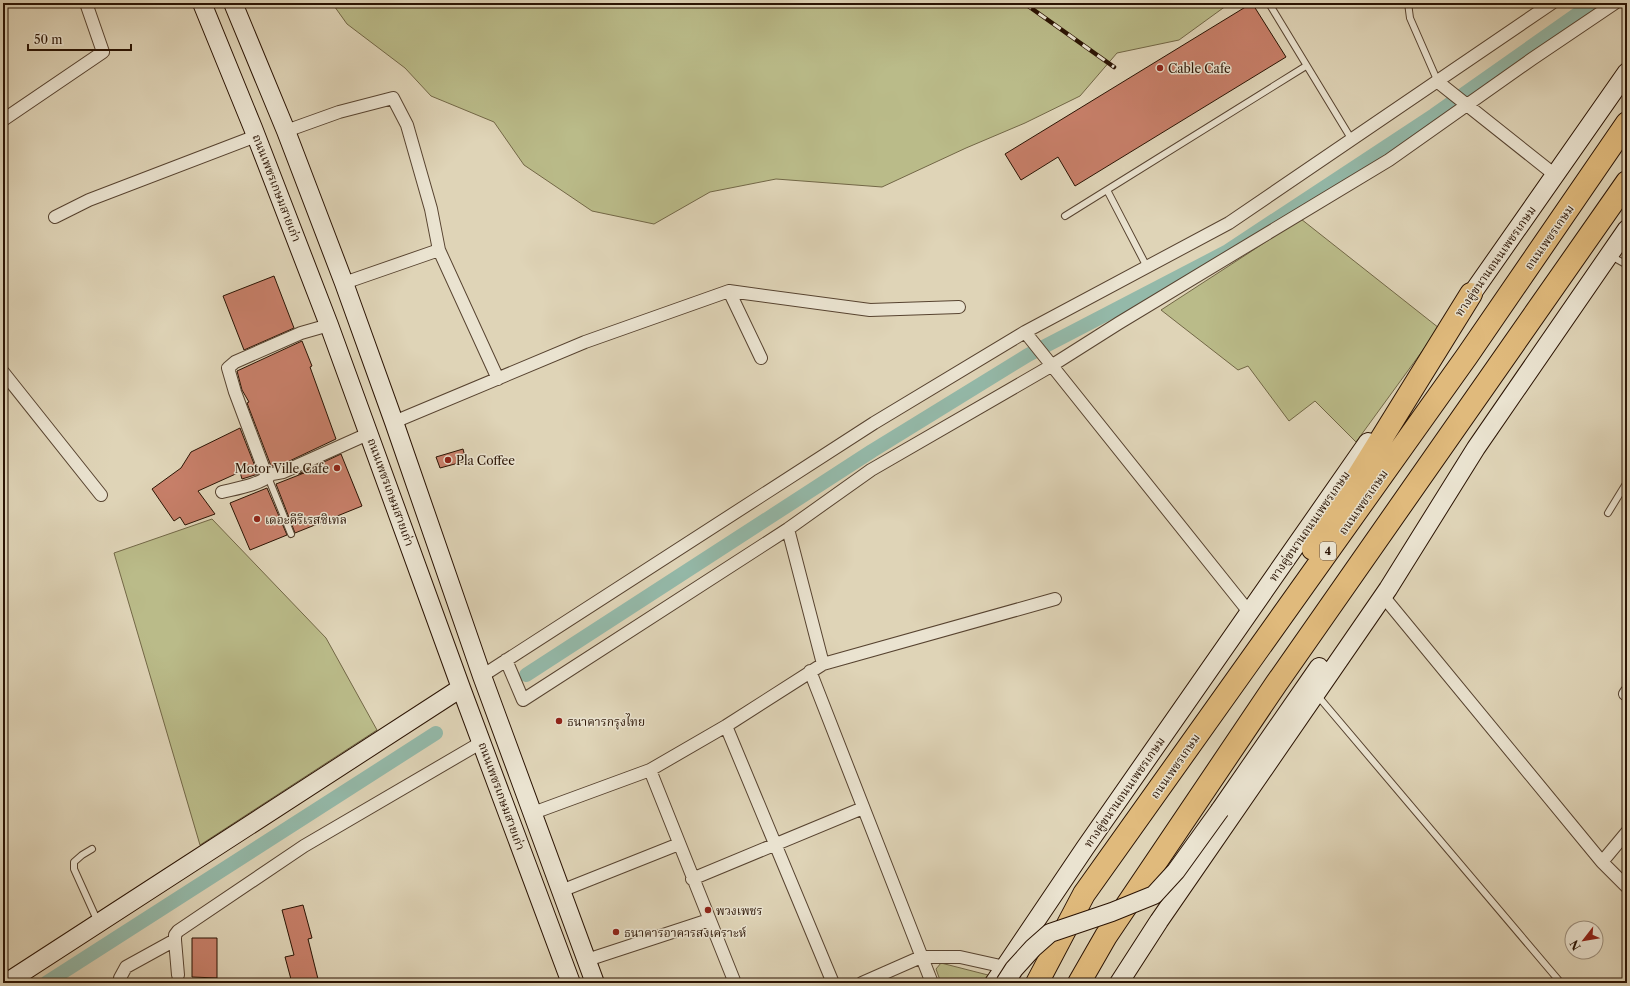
<svg xmlns="http://www.w3.org/2000/svg" width="1630" height="986" font-family="'Libre Caslon Text','Noto Serif Thai',serif">
	<rect width="100%" height="100%" fill="#dfd4b7"/>
	<filter id="stains"><feTurbulence type="fractalNoise" baseFrequency=".005" numOctaves="4"/><feColorMatrix values="0 0 0 0 .2 0 0 0 0 .09 0 0 0 0 .02 0 0 0 .5 -.17"/></filter>
	<radialGradient id="worn" r=".72"><stop offset=".6" stop-color="#630" stop-opacity="0"/><stop offset="1" stop-color="#630" stop-opacity=".3"/></radialGradient>
	<path fill="#babb89" stroke="#726746" d="M332,3H1230L1179,40L1117,53L1080,96L1025,123L966,148L882,187L776,179L710,192L654,224L592,211L524,165L494,122L431,96L405,68L347,24Z
		M1301,219L1439,328L1356,442L1315,401L1289,421L1248,366L1238,370L1161,310Z
		M212,519L326,638L377,730L200,845L114,553Z
		M941,963L988,975L982,983H941L936,969Z"/>
	<g fill="none" stroke-linecap="round" stroke-linejoin="round">
		<path stroke="#94b9a9" stroke-width="14" d="M526,675L872,451L1028,355L1226,252L1434,115L1593,3
			M46,983L436,733"/>
	</g>
	<path fill="#c77f69" stroke="#2a1303" d="M1252,3L1286,57L1075,186L1058,157L1021,180L1005,154Z
		M274,276L294,328L244,350L223,296Z
		M302,341L312,366L310,367L336,439L281,465L272,466H271L247,403L249,402L242,390L237,371Z
		M240,428L258,474L242,479L240,472L198,491L215,514L185,525L180,517L174,521L152,489L181,468L191,452Z
		M463,449L466,461L440,468L436,457Z
		M341,454L362,506L295,533L276,484L304,473L298,474Z
		M267,488L287,535L250,550L230,503Z
		M303,905L312,938L308,939L319,983H292L285,957L294,955L282,910Z
		M192,938H217V978L192,977Z"/>
	<g fill="none" stroke-linecap="round" stroke-linejoin="round">
		<g stroke="#574330" stroke-width="8">
			<path id="lane" d="M1408,3L1410,18L1438,82
				M1270,5L1352,140
				M1107,190L1147,267
				M1065,216L1306,66
				M1611,256L1627,265
				M268,477L291,534
				M1608,513L1627,482
				M1317,695L1561,983
				M92,849L82,855L74,862V869L98,922"/>
		</g>
		<g stroke="#574330" stroke-width="14">
			<path id="street" d="M1438,82L1555,175
				M3,120L103,52L86,3
				M286,131L339,112L393,98L407,125L431,209L439,250L498,379
				M55,217L89,200L256,136
				M344,283L439,250
				M729,291L761,358
				M329,325L301,333L235,362L228,368L235,392L265,472L272,474L283,472L370,433
				M1025,332L1249,612
				M3,372L101,495
				M394,422L585,342L729,291L870,310L959,307
				M222,492C239,488 259,485 272,474
				M1383,596L1602,862L1627,832
				M506,660L523,700L788,529L871,470L1051,366L1119,323L1389,160L1532,59L1615,3
				M823,664L1055,599
				M810,671L932,983
				M482,676L874,423L1025,332L1229,223L1552,3
				M1625,694L1627,691
				M726,726L833,983
				M650,770L735,983
				M533,813L650,770L726,726L823,664L788,529
				M1602,862L1627,887
				M692,879L863,808
				M561,891L679,844
				M587,960L709,920
				M178,975L175,940V935L178,931L304,846L482,742
				M120,983V978L126,967L175,940
				M862,983L921,957H960L1005,967"/>
		</g>
		<g stroke="#2a1303" stroke-width="20">
			<path id="secondary" d="M202,3L253,128L329,325L461,688L571,983
				M233,3L286,131L344,283L394,422L482,676L595,983
				M1464,305L1627,72
				M1220,810L1319,667
				M6,983L461,688
				M994,983L1085,848L1368,442
				M1119,983L1159,921L1388,589L1476,448L1627,229"/>
		</g>
		<g stroke="#2a1303" stroke-width="24">
			<path id="highway" d="M1313,549L1471,294
				M1037,983L1084,894L1467,356L1627,123
				M1079,983L1106,936L1276,684L1627,182"/>
		</g>
		<use href="#lane" stroke="#eae3d0" stroke-width="6"/>
		<use href="#street" stroke="#eae3d0" stroke-width="12"/>
		<use href="#secondary" stroke="#eae3d0" stroke-width="18"/>
		<use href="#highway" stroke="#e0ba7c" stroke-width="22"/>
		<g stroke="#2a1303" stroke-width="4.5">
			<path id="rail" d="M1024,3L1114,67"/>
		</g>
		<use href="#rail" stroke="#eae3d0" stroke-width="3" stroke-dasharray="9" stroke-linecap="butt"/>
		<g stroke="#2a1303" stroke-width="20" stroke-linecap="butt">
			<path id="secondary-bridge" d="M1005,983L1014,969L1033,948L1050,933L1112,912L1154,895L1176,871L1220,810"/>
		</g>
		<use href="#secondary-bridge" stroke="#eae3d0" stroke-width="18"/>
	</g>
	<g fill="#8f2418" stroke="#eae3d0" stroke-width="1.5">
		<circle cx="1160" cy="68" r="4"/>
		<circle cx="448" cy="460" r="4"/>
		<circle cx="337" cy="468" r="4"/>
		<circle cx="257" cy="519" r="4"/>
		<circle cx="559" cy="721" r="4"/>
		<circle cx="708" cy="910" r="4"/>
		<circle cx="616" cy="932" r="4"/>
	</g>
	<g text-anchor="middle" dominant-baseline="central" stroke-width="3" stroke-linejoin="round" paint-order="stroke">
		<rect fill="#eae3d0" stroke="#645140" stroke-width="1" x="1320" y="542" width="16" height="18" rx="3"/>
		<g font-size="11" font-weight="bold" fill="#2a1303">
			<text x="1328" y="551">4</text>
		</g>
		<g font-size="12" fill="#2a1303" stroke="#eae3d0" text-anchor="start">
			<text x="1168" y="68">Cable Cafe</text>
			<text x="456" y="460">Pla Coffee</text>
			<text x="329" y="468" text-anchor="end">Motor Ville Cafe</text>
			<text x="265" y="519">เดอะคีรีเรสซิเทล</text>
			<text x="567" y="721">ธนาคารกรุงไทย</text>
			<text x="716" y="910">พวงเพชร</text>
			<text x="624" y="932">ธนาคารอาคารสงเคราะห์</text>
		</g>
		<g font-size="12" fill="#2a1303" stroke="#eae3d0">
			<text transform="translate(277 188) rotate(69)">ถนนเพชรเกษมสายเก่า</text>
			<text transform="translate(1549 237) rotate(-55)">ถนนเพชรเกษม</text>
			<text transform="translate(1495 261) rotate(-55)">ทางคู่ขนานถนนเพชรเกษม</text>
			<text transform="translate(391 492) rotate(70)">ถนนเพชรเกษมสายเก่า</text>
			<text transform="translate(1363 502) rotate(-55)">ถนนเพชรเกษม</text>
			<text transform="translate(1309 526) rotate(-55)">ทางคู่ขนานถนนเพชรเกษม</text>
			<text transform="translate(1175 766) rotate(-55)">ถนนเพชรเกษม</text>
			<text transform="translate(1124 792) rotate(-55)">ทางคู่ขนานถนนเพชรเกษม</text>
			<text transform="translate(502 796) rotate(70)">ถนนเพชรเกษมสายเก่า</text>
		</g>
	</g>
	<rect width="1630" height="986" fill="none" stroke="#dfd4b7" stroke-width="16"/>
	<rect x="4" y="4" width="1622" height="978" fill="none" stroke="#2a1303" stroke-width="2"/>
	<rect x="8" y="8" width="1614" height="970" fill="none" stroke="#2a1303"/>
	<g transform="translate(1584 940) rotate(239)"><circle r="19" fill="#eae3d0" stroke="#9d907e"/>
	<path d="M0-3L7 15L0 10L-7 15Z" fill="#8f2418"/>
	<text y="-6" font-size="11" font-weight="bold" text-anchor="middle" fill="#2a1303">N</text>
	</g>
	<path d="M28 44v6h103v-6" fill="none" stroke="#2a1303" stroke-width="2"/>
	<text x="34" y="44" font-size="12" fill="#2a1303" stroke="#eae3d0" stroke-width="3" paint-order="stroke">50 m</text>
	<rect width="100%" height="100%" filter="url(#stains)"/>
	<rect width="100%" height="100%" fill="url(#worn)"/>
</svg>
